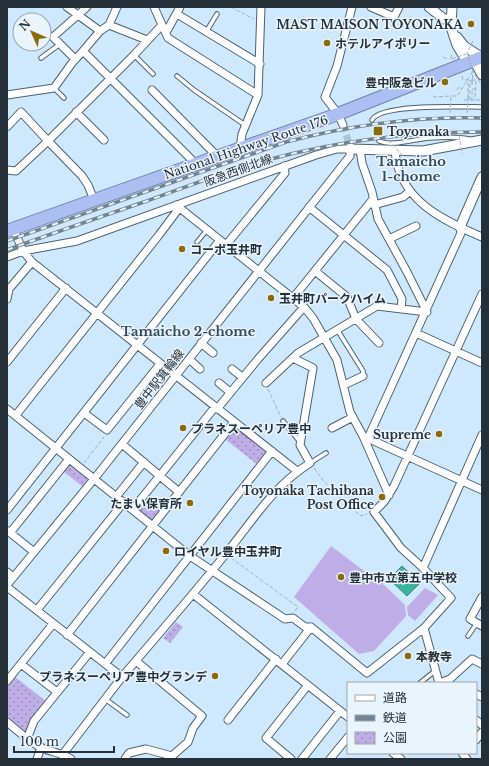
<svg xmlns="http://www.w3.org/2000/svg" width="489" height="766" font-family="'Libre Baskerville','Noto Sans JP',serif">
	<defs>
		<pattern id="park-dots" width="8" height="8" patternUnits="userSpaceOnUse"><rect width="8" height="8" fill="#bfade7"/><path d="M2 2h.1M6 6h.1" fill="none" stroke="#9b8dbc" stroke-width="1.8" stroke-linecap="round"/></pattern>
	</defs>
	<rect width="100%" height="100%" fill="#cee9fd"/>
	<path fill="url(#park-dots)" d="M239,427L269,451L259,466L225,439Z
		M68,464H71L87,477V481L83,487L63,471Z
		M145,498L162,511L155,519L151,520L139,510L138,508Z
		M176,622L183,627L170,643L163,638Z
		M14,676L47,702L29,730L25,731L7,716V685Z"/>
	<path fill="#bfade7" d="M331,546L376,580L380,581L405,605L406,616L374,651L359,654L294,597Z
		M425,588L438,595L415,621L408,615L407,607Z"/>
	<path fill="#39b49e" stroke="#338c7f" d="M402,566L420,583L407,596L389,579Z"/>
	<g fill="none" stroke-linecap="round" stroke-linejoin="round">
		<path stroke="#acc4d5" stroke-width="7" stroke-dasharray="7 3.5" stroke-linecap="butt" d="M343,125L350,146"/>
		<g stroke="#4a6273" stroke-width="5.5">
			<path id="service" d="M44,28L53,37
				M206,32L217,14
				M44,40L51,35
				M34,44L35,46L38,44
				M134,55L153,74
				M41,58L60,44
				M177,76L194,90L245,125
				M54,88L64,98
				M372,120C380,103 464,107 482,107
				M379,141C393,147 414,139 429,138C442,137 456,136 469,139
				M197,242L207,230
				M338,331L363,371V376
				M283,421L300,442
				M310,463L326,453
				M468,636L477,623
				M420,683L436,670
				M105,699L127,715"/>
		</g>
		<g stroke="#4a6273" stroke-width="9">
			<path id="minor" d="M67,7L100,31
				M117,7L109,25L100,31L83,51L191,159L194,164
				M154,7L168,38L258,95
				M371,7L394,17L399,7
				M177,14L260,64
				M109,25L147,40
				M163,27L168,29L180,7
				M75,59L53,37L87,7
				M152,90L217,156
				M7,95L54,88L72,63L83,51
				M76,112L104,140
				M343,125L338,114L325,97L337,66L352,7
				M7,127L21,112L48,141L16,171L7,170
				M240,148L242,134L258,95L261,7
				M395,151C399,200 442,220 482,237
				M94,200L88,185L82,176L48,141L134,55L162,25
				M176,205L304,307L313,318L337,360L350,412L363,436L389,495
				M374,205L403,197L409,192
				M309,207L387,270L402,299L401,309
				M13,228L23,251L32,262L297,471
				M389,239L416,226
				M226,245L285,173L284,166
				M7,257L23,251L77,241L316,155L337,149H350
				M315,271L347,297L356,319L379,343
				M293,298L373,199
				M7,299L9,289L32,262
				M416,333L482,363
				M201,343L213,353
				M189,359L200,369
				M7,362L66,288
				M232,369L242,377
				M219,383L230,392
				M266,383L298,353L377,306L427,312L407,272L378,219L372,192L362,163L360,149
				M344,385L363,376
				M7,409L190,556L285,619L293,618L305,627H311L367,673L424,628
				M217,409L258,359L304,307
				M84,413L107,430L160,364
				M16,415L159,235L177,211L176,205
				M332,428L353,417
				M365,437L482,490
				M368,438L461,233L460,227
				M122,444L179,492
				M116,497L144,462
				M133,509L215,407
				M7,510L220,240
				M8,531L34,552
				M10,533L69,459
				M423,568L482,435
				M7,572L13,577
				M7,585L94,479L350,156V146
				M7,587L122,677L63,754
				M193,594L348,717
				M482,597L470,619L482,626
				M37,610L124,502
				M67,635L234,422
				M21,664L57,692
				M105,664L272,451
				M282,664L311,627
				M122,677C156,637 191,597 224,556C252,522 272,487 310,463L300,445L313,368L293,358
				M7,681L53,624
				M439,683L424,628L451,598L423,568L401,548L374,512L384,502L394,486L482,294
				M440,683L450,679L472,659L482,664
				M476,694L482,697
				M228,720L276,659
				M476,720L482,725
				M7,722C18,731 29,742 42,748C52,752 62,753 71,759
				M27,739L34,721L90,652
				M476,740L482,732
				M393,753L401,759
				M462,753L467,759
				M37,759L41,747
				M125,759L129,753L146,749L172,756L188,742L193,728L202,716L136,661
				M291,759L266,738L308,685
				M302,759L340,711
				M330,759L348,737"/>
		</g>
		<g stroke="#4a6273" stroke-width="11">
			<path id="tertiary" d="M429,7L444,19H452
				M452,7L451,27L457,45L467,62
				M457,37L464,46L481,57
				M474,60L482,75
				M350,149L423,151L482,140
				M460,227L482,177"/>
		</g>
		<g stroke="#7082af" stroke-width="14">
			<path id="trunk" d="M7,231L338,114L482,57"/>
		</g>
		<path stroke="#9bb1c1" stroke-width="1" stroke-dasharray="4 2" stroke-linecap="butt" d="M231,7L254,19
			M443,57L448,59
			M451,59L452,53
			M462,76L463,80H476L475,100
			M472,80V85
			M457,90L459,87L462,89
			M433,97L451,96
			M468,98V80
			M468,99H469L470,80
			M470,99H472V89H475
			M464,100H482
			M268,389L281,417
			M84,463L104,437
			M314,468C327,487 343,502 361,516L367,514
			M231,558L298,607L294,612
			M12,685H17L40,704"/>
		<use href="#service" stroke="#fff" stroke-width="3.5"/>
		<use href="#minor" stroke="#fff" stroke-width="7"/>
		<use href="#tertiary" stroke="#fff" stroke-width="9"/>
		<use href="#trunk" stroke="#acbff3" stroke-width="12"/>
		<g stroke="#728491" stroke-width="3.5">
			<path id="rail" d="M7,241L286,142C351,125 415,116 482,118
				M7,250C53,233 100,217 147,201C186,187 226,171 267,160C337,141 409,132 482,132"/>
		</g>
		<use href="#rail" stroke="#e9f4fc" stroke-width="2" stroke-dasharray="6" stroke-linecap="butt"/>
		<path stroke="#9bb1c1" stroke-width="1" stroke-dasharray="4 2" stroke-linecap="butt" d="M473,41L467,53L473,71L482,86
			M452,59L466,54
			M472,85L473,71
			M450,113L451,96H457L473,71
			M467,113L468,98
			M459,135L462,154
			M388,140L407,160"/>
	</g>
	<g fill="#8a6b0b" stroke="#e9f4fc" stroke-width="1.5">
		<circle cx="471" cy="24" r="4"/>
		<circle cx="327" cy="43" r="4"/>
		<circle cx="445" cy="82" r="4"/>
		<rect x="373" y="126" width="10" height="10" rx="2"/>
		<circle cx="182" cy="249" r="4"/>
		<circle cx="271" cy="298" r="4"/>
		<circle cx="183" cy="428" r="4"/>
		<circle cx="439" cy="434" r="4"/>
		<circle cx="382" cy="497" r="4"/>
		<circle cx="190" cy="503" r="4"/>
		<circle cx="166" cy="551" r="4"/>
		<circle cx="341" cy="577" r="4"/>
		<circle cx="408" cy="656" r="4"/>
		<circle cx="215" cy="676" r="4"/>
	</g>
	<g text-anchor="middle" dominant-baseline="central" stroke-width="3" stroke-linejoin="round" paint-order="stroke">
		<g font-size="12" font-weight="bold" fill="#252f37" stroke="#e9f4fc" text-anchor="start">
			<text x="463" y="24" text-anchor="end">MAST MAISON TOYONAKA</text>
			<text x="335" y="43">ホテルアイボリー</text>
			<text x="437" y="82" text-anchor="end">豊中阪急ビル</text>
			<text x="387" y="131">Toyonaka</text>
			<text x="190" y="249">コーポ玉井町</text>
			<text x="279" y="298">玉井町パークハイム</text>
			<text x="191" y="428">プラネスーペリア豊中</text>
			<text x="431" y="434" text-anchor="end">Supreme</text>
			<text x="374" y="490" text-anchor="end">Toyonaka Tachibana<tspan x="374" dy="14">Post Office</tspan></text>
			<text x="182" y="503" text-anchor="end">たまい保育所</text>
			<text x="174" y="551">ロイヤル豊中玉井町</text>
			<text x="349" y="577">豊中市立第五中学校</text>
			<text x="416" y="656">本教寺</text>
			<text x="207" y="676" text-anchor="end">プラネスーペリア豊中グランデ</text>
		</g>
		<g font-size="12" fill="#252f37" stroke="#e9f4fc">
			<text transform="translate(246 147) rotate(-19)">National Highway Route 176</text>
			<text transform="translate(238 170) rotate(-20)">阪急西側北線</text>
			<text transform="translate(159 379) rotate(-52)">豊中駅箕輪線</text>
		</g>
		<g font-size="13" font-weight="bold" fill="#324a5a" stroke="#e9f4fc">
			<text x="411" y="161">Tamaicho<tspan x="411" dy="15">1-chome</tspan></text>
			<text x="188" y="331">Tamaicho 2-chome</text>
		</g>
	</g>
	<rect width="489" height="766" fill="none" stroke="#252f37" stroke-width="16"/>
	<rect x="347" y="682" width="130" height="72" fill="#e9f4fc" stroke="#9ba5ad"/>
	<rect x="355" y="695" width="20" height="6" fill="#ffffff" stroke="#9ba5ad"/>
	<text x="383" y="702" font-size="12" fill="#252f37">道路</text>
	<rect x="355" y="715" width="20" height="6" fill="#728491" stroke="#9ba5ad"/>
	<text x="383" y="722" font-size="12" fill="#252f37">鉄道</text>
	<rect x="355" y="732" width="20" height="12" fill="url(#park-dots)" stroke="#9ba5ad"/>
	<text x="383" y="742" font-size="12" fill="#252f37">公園</text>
	<g transform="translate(32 32) rotate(315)"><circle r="19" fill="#e9f4fc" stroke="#9ba5ad"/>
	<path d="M0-3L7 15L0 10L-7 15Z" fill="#8a6b0b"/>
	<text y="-6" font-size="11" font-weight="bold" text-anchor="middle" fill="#252f37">N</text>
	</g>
	<path d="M14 746v6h100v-6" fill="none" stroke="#252f37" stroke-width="2"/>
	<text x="20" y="746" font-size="12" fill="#252f37" stroke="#e9f4fc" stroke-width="3" paint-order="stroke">100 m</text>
</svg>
